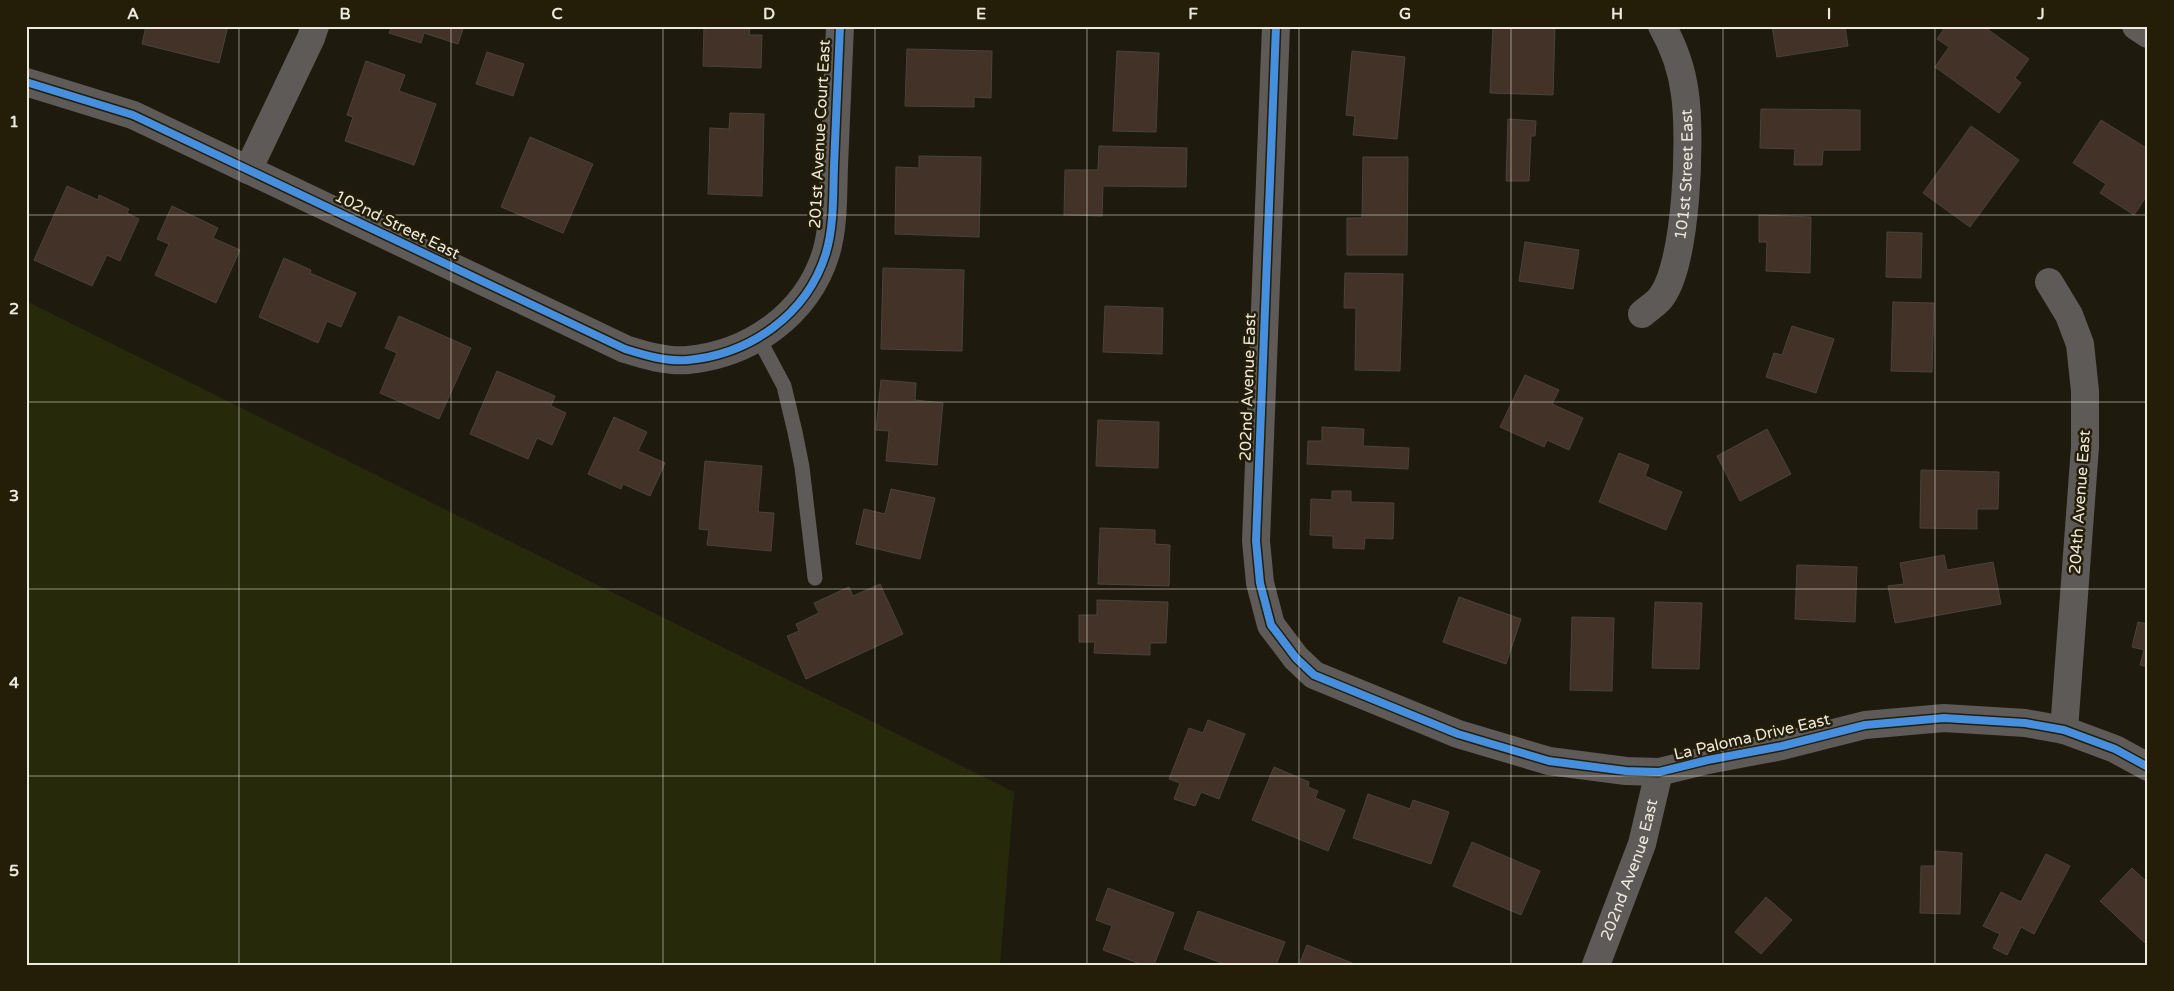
<svg xmlns="http://www.w3.org/2000/svg" width="2174" height="991" font-family="'Varela Round',sans-serif">
	<rect width="100%" height="100%" fill="#1e1a0e"/>
	<path fill="#262a0b" d="M26,301L1014,792L1000,965H26Z"/>
	<path fill="#423227" stroke="#4a433c" d="M146,26H228L219,63L142,44Z
		M392,26H464L458,44L424,33L421,43L389,33Z
		M704,26H750L749,35H762L761,68L703,66Z
		M1493,26H1555L1553,95L1490,93Z
		M1772,26H1845L1848,46L1777,57Z
		M1946,26H1983L2029,59L2015,78L2021,83L1999,113L1935,67L1949,47L1937,39Z
		M907,49L992,51L991,98L974,97V107L905,106Z
		M1117,51L1159,53L1156,132L1113,131Z
		M1352,51L1405,57L1397,139L1353,135L1355,116L1346,115Z
		M487,52L524,64L513,96L476,84Z
		M366,61L405,75L399,91L436,104L414,165L345,141L353,117L347,115Z
		M1761,109L1860,110V150H1823L1822,165H1794L1795,149L1760,148Z
		M730,113L764,114L762,196L708,194L710,128L729,129Z
		M1508,119L1536,121L1535,136H1531L1529,181H1506Z
		M2101,120L2148,149V194L2134,215L2100,193L2106,184L2073,163Z
		M1971,126L2019,160L1970,227L1923,193Z
		M530,137L593,164L563,233L501,207Z
		M1099,146L1187,148L1186,187L1103,186L1102,216L1064,215L1065,170H1098Z
		M919,156L981,157L979,237L895,234L896,167L919,168Z
		M1363,157H1408L1407,255H1347V218H1362Z
		M67,186L98,200L99,195L129,209L127,213L139,219L120,261L107,255L92,286L34,260Z
		M172,206L218,228L213,238L240,250L216,303L155,275L169,244L157,239Z
		M1759,215L1811,217L1810,273L1766,271L1767,242H1759Z
		M1887,232L1922,233L1921,278L1886,277Z
		M1525,242L1579,250L1573,289L1519,281Z
		M284,258L311,270L310,273L356,293L341,327L327,321L318,343L259,317Z
		M883,268L964,270L962,351L881,349Z
		M1345,273L1403,274L1400,371L1355,370L1356,308H1344Z
		M1893,302L1934,303L1932,372L1891,371Z
		M1105,306L1163,308L1162,354L1103,352Z
		M399,316L471,348L439,419L380,393L397,353L385,348Z
		M1792,326L1834,339L1816,393L1766,377L1774,353L1782,355Z
		M497,371L555,396L551,406L566,413L552,445L537,438L528,459L470,434Z
		M1525,375L1559,390L1552,404L1583,418L1569,450L1547,440L1544,447L1500,427Z
		M881,380L916,383L915,400L943,403L937,465L886,461L889,431L876,430Z
		M614,417L647,432L638,451L665,463L650,496L623,484L621,489L588,474Z
		M1098,420L1159,422L1158,468L1096,466Z
		M1322,427L1364,429L1363,446L1409,448L1408,469L1307,464L1308,441H1322Z
		M1767,429L1791,474L1740,501L1717,456Z
		M1619,453L1649,465L1645,476L1682,492L1666,530L1599,502Z
		M705,461L762,466L758,512L774,513L771,551L707,545L709,530L699,529Z
		M1921,470L1999,472L1998,509H1977V529L1920,528Z
		M891,489L935,498L920,559L856,544L864,509L885,514Z
		M1332,491H1351V502L1394,503L1393,539L1365,538L1364,549L1333,548V536L1310,535L1311,499L1332,500Z
		M1100,528L1155,530V544L1170,545L1169,586L1098,584Z
		M1944,555L1947,570L1993,562L2001,604L1895,623L1888,586L1904,584L1900,563Z
		M1797,565L1857,567L1855,622L1795,619Z
		M880,584L903,634L806,679L787,636L799,631L796,624L819,613L814,603L849,587L853,596Z
		M1459,597L1521,619L1506,664L1443,642Z
		M1097,600L1168,602L1166,643H1150V655L1094,653L1095,642H1079V615H1097Z
		M1655,602L1702,603L1699,669L1652,668Z
		M1572,617L1614,618L1612,691L1570,690Z
		M2138,622L2148,624V667L2140,665L2144,650L2132,647Z
		M1208,720L1245,734L1219,799L1201,792L1195,806L1174,799L1180,783L1169,779L1189,728L1203,733Z
		M1274,767L1309,782L1308,787L1318,791L1315,798L1345,810L1328,851L1252,820Z
		M1368,794L1410,809L1413,800L1449,812L1431,864L1353,838Z
		M1472,842L1540,871L1521,915L1453,886Z
		M1935,851L1962,853L1960,914L1920,913L1921,866H1935Z
		M2046,854L2070,866L2034,934L2021,927L2007,955L1993,948L2000,934L1983,926L2001,892L2021,902Z
		M2132,868L2148,883L2147,945L2100,901Z
		M1108,888L1174,913L1154,965H1143L1103,950L1112,926L1096,920Z
		M1766,897L1792,920L1761,954L1735,932Z
		M1198,911L1285,942L1276,965H1227L1184,949Z
		M1307,945L1357,965H1299Z"/>
	<g fill="none" stroke-linecap="round" stroke-linejoin="round">
		<path stroke="#5d5a57" stroke-width="15" d="M759,339L784,386L795,432L802,467L815,578"/>
		<g stroke="#5d5a57" stroke-width="28">
			<path d="M1276,26L1256,541L1260,583L1271,625L1296,658L1314,675L1458,734L1549,761L1626,771L1659,772L1708,760L1782,746L1865,725L1944,718L2025,723L2064,730L2115,749L2148,767"/>
			<path d="M26,82L133,115L625,349C644,355 667,362 688,360C750,354 807,315 826,253C834,226 833,195 834,166C836,120 838,73 840,26"/>
			<path d="M248,170L311,38L315,26"/>
			<path d="M2049,282L2069,315L2080,344L2085,391V447L2064,730"/>
			<path id="s1" d="M1642,314C1648,308 1658,303 1662,296C1687,261 1691,138 1685,94C1682,71 1674,47 1662,26"/>
			<path id="s2" d="M1596,965L1642,844L1659,772"/>
		</g>
		<path stroke="#605b58" stroke-width="28" d="M2136,26L2148,34"/>
		<g stroke="#241d08" stroke-width="11">
			<path id="cycleway" d="M1276,26L1256,541L1260,583L1271,625L1296,658L1314,675L1458,734L1549,761L1626,771L1659,772L1708,760L1782,746L1865,725L1944,718L2025,723L2064,730L2115,749L2148,767
				M26,82L133,115L625,349C644,355 667,362 688,360C750,354 807,315 826,253C834,226 833,195 834,166C836,120 838,73 840,26"/>
		</g>
		<use href="#cycleway" stroke="#468fdf" stroke-width="8"/>
	</g>
	<path fill="none" stroke="#eee9dd" stroke-width="1" stroke-opacity="0.55" d="M239,26V965M451,26V965M663,26V965M875,26V965M1087,26V965M1299,26V965M1511,26V965M1723,26V965M1935,26V965M26,215H2148M26,402H2148M26,589H2148M26,776H2148"/>
	<g text-anchor="middle" dominant-baseline="central" stroke-width="5" stroke-linejoin="round" paint-order="stroke">
		<g font-size="16" fill="#eee9dd" stroke="#241d08">
			<text transform="translate(820 134) rotate(-87)">201st Avenue Court East</text>
			<text stroke="none"><textPath href="#s1" startOffset="152">101st Street East</textPath></text>
			<text transform="translate(397 225) rotate(26)">102nd Street East</text>
			<text transform="translate(1248 387) rotate(-88)">202nd Avenue East</text>
			<text transform="translate(2080 502) rotate(-86)">204th Avenue East</text>
			<text transform="translate(1752 737) rotate(-13)">La Paloma Drive East</text>
			<text stroke="none"><textPath href="#s2" startOffset="101">202nd Avenue East</textPath></text>
		</g>
	</g>
	<rect width="2174" height="991" fill="none" stroke="#241d08" stroke-width="55"/>
	<rect x="28" y="28" width="2118" height="936" fill="none" stroke="#eee9dd" stroke-width="2"/>
	<g font-size="16" text-anchor="middle" font-weight="bold" fill="#eee9dd">
		<text x="133" y="19">A</text>
		<text x="345" y="19">B</text>
		<text x="557" y="19">C</text>
		<text x="769" y="19">D</text>
		<text x="981" y="19">E</text>
		<text x="1193" y="19">F</text>
		<text x="1405" y="19">G</text>
		<text x="1617" y="19">H</text>
		<text x="1829" y="19">I</text>
		<text x="2041" y="19">J</text>
		<text x="14" y="127">1</text>
		<text x="14" y="314">2</text>
		<text x="14" y="501">3</text>
		<text x="14" y="688">4</text>
		<text x="14" y="876">5</text>
	</g>
</svg>
